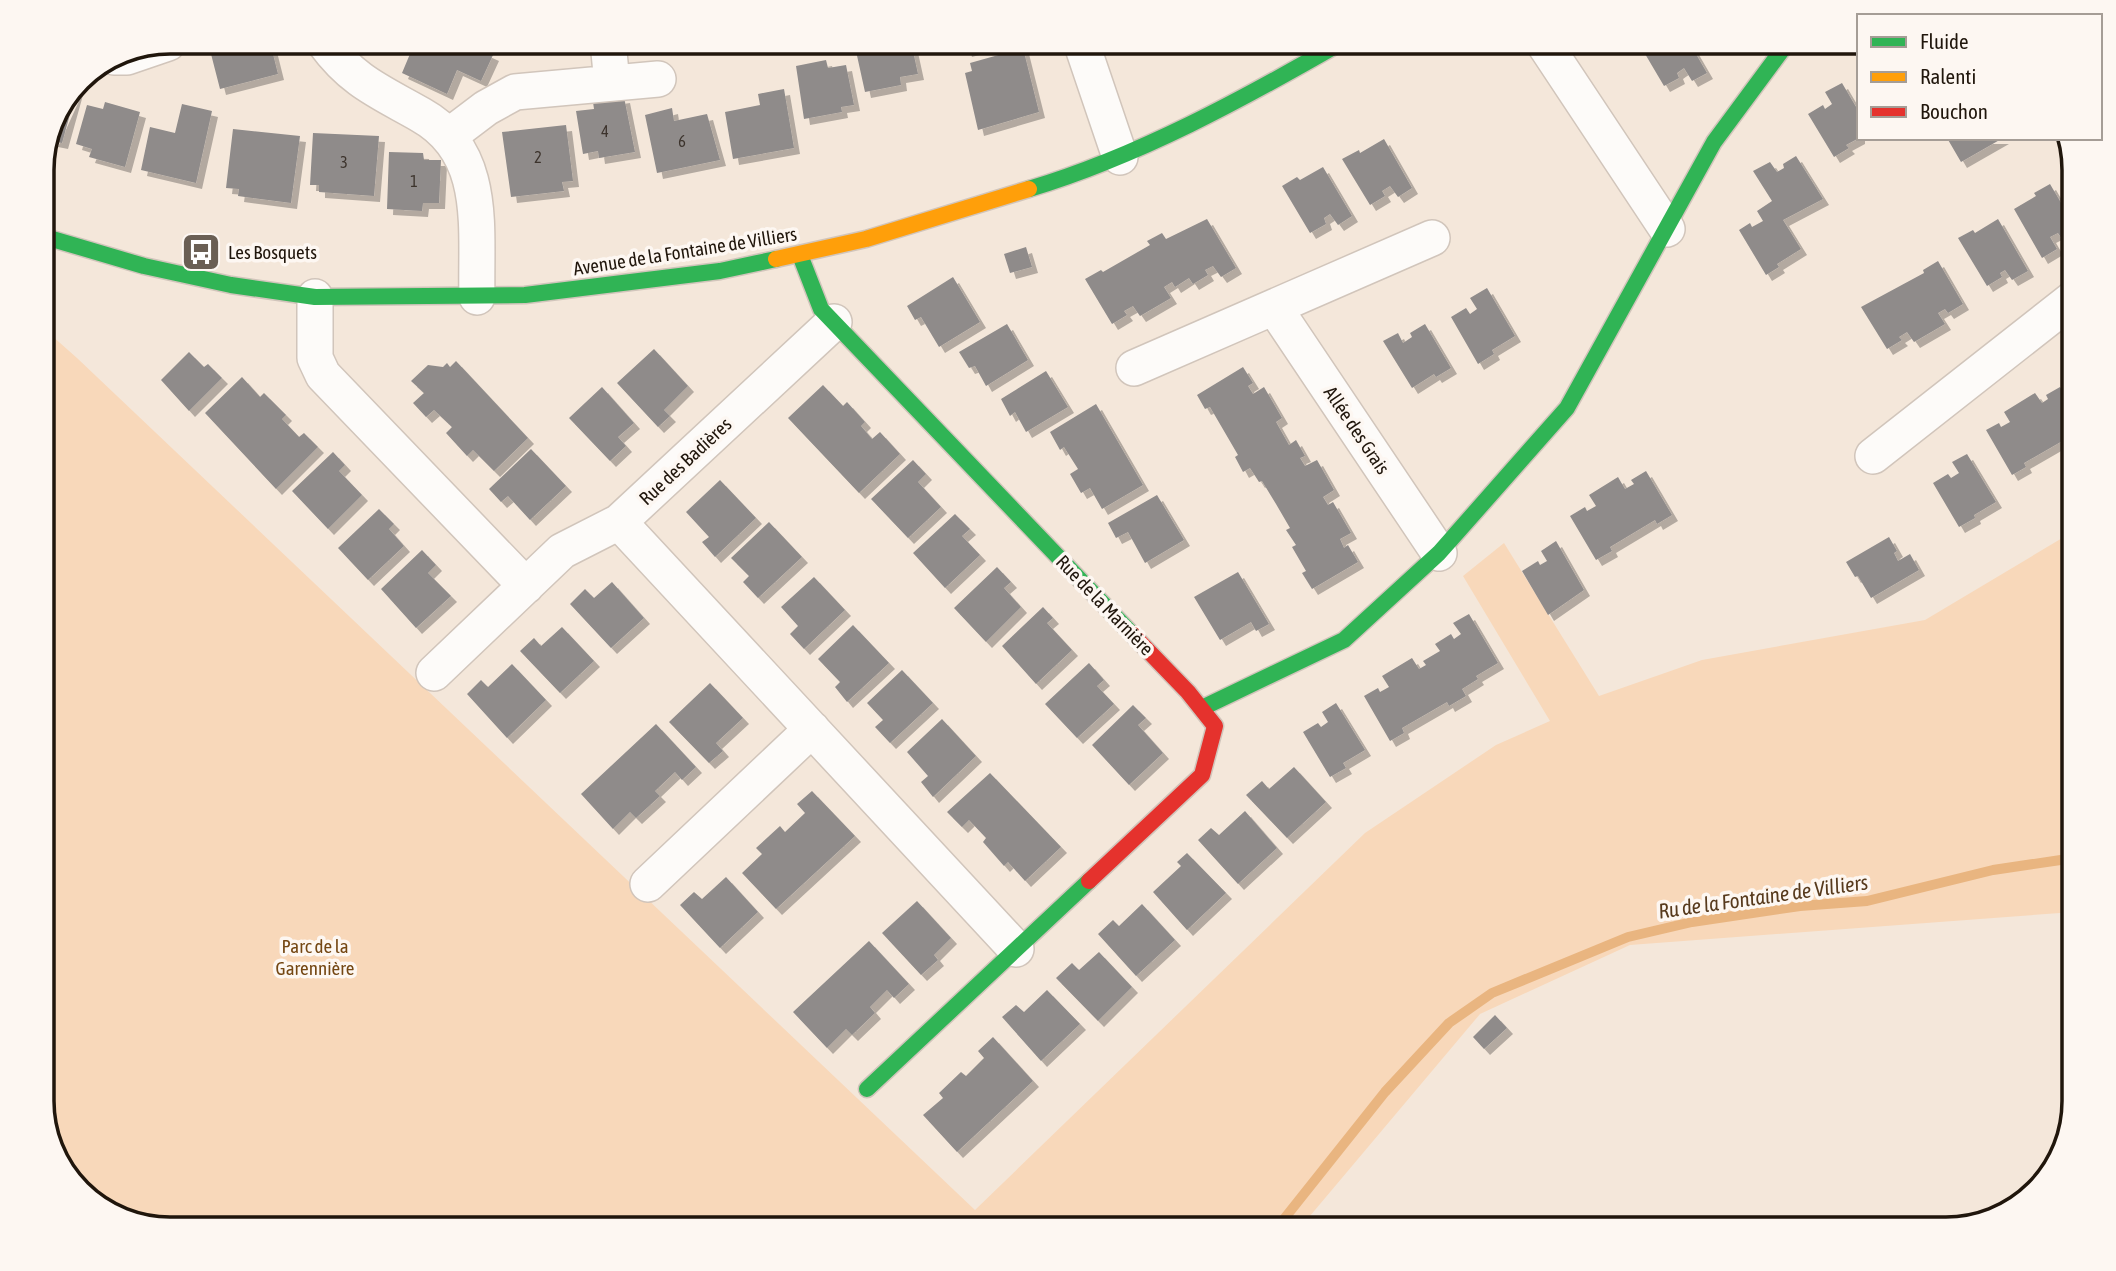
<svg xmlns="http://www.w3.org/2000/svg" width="2116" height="1271" font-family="'Asap Condensed',sans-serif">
	<defs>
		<filter id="shadow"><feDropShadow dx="6" dy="6" stdDeviation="0" flood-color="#0004"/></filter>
	</defs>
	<rect width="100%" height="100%" fill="#f4e7da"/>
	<path fill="#f8d8ba" d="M42,327L77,358L975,1210L1365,833L1496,745L1550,721L1463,576L1504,543L1599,696L1702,660L1925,620L2074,531V912L1630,945L1480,1014L1299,1229H171L106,1212L59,1165L42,1109Z"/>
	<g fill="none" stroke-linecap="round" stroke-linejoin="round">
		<path stroke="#e9b580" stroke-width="10" d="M1276,1229L1385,1092L1449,1023L1492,993L1628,937L1692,922L1800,906L1867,901L1993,870L2074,858"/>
	</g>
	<path fill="#8f8b8a" filter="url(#shadow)" d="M216,42H270L278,74L220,89L211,54L219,53Z
		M415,42H464L493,55L481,81L457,70L447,94L402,73Z
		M854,42H911L918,74L900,77L901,85L865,92Z
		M963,42H995V43L966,51Z
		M1114,42H1135V43L1115,48Z
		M1638,42H1689L1707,73L1692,81L1684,68L1677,73L1679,78L1664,86Z
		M1023,48L1039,112L978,130L965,73L972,71L970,63Z
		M826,60L828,68L846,65L854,105L841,107L842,112L804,119L796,66Z
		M79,82L62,143L52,141Z
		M1842,83L1859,112V138L1846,145L1849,148L1834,157L1808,114L1823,105L1825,109L1832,104L1825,92Z
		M784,89L794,148L733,159L725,112L760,105L758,94Z
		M624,97L635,152L599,158L598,151L583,154L576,111L594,109L593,102Z
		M105,102L140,112L125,167L89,157L92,149L76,144L87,105L103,109Z
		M182,104L212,111L196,183L141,170L150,127L175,133Z
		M672,108L674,121L707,114L720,160L657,173L645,115Z
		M566,125L573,181L562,182L564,191L511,197L502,132Z
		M233,129L300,136L291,203L238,196L239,189L226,188Z
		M313,133L379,136L374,196L319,192V185H310Z
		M1947,138H2003L1961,162Z
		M1384,139L1412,188L1398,197L1390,186L1382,191L1385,196L1370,205L1342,159L1359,150L1360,153Z
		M389,152L423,153L424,160H441L439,203H423L422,211L387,209Z
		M1796,156L1823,199L1783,220L1801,249L1777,264L1779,267L1766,275L1739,230L1750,223L1752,227L1763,221L1757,211L1772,201L1753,171L1770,162L1777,172L1784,168L1783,164Z
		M1323,167L1352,216L1338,225L1330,214L1324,218L1326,224L1310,233L1282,186L1297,177L1300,180Z
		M2050,184L2074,225V232L2062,239L2058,233L2050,237L2057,249L2042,258L2014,209L2036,196L2034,193Z
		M1207,219L1236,268L1221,277L1213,266L1205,270L1208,275L1193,284L1189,278L1175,287L1172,282L1164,287L1171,298L1140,316L1133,306L1124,311L1127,315L1112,324L1085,279L1101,270L1103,272L1150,245L1147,241L1162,233L1166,239Z
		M1998,219L2028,271L2012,280L2005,270L2000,273L2002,277L1987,286L1958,238L1973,230L1975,233Z
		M1026,247L1032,267L1010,273L1004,254Z
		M1938,261L1963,304L1948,313L1945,309L1938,313L1945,324L1914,342L1907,332L1899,337L1902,340L1887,349L1861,307L1924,273L1923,270Z
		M953,277L980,322L939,347L921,317L915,320L907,306Z
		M1487,288L1515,336L1492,350L1494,354L1478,364L1451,317L1466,308L1470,314L1477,309L1470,298Z
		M1007,324L1028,360L986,386L975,366L969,368L959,352Z
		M1425,324L1451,368L1436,377L1434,374L1412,388L1383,341L1398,333L1403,343L1412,337L1410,333Z
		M654,349L688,386L664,410L670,416L658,427L617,383Z
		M189,352L204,367L208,364L222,378L189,411L161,380Z
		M456,361L528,438L494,471L473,450L467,456L446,433L452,427L434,410L426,417L413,403L424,393L411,381L428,365L443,367L447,363L450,367Z
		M1243,367L1253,383L1248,386L1253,394L1264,387L1282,418L1276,422L1289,445L1296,440L1305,456L1300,458L1305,466L1317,460L1334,490L1323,497L1328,505L1333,502L1351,533L1340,539L1344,548L1348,545L1358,562L1312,589L1302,573L1306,571L1292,547L1296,545L1286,530L1290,528L1276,504L1262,481L1259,482L1250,468L1243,472L1235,457L1238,455L1210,407L1205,409L1197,395Z
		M1046,371L1068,407L1026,432L1015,412L1010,416L1001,399Z
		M242,377L260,397L264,393L286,415L282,419L299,437L304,433L318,447L276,489L205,413Z
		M823,385L843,406L847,402L865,422L861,426L872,439L880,432L900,454L859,493L788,418Z
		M602,387L634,423L618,437L626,446L610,461L569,418Z
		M2060,387L2074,410V440L2071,436L2024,463L2026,467L2012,475L1986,430L1999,423L2001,427L2010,422L2004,412L2035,393L2042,403L2048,399L2046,395Z
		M1096,404L1143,485L1102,509L1090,488L1081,493L1070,474L1078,469L1064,447L1060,450L1050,432Z
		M531,449L566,486L530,520L508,496L501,502L489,489Z
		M333,452L345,465L339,471L362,495L328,529L292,491Z
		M1967,454L1996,502L1974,515L1975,518L1959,527L1933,483L1948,474L1951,478L1959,473L1952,462Z
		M913,460L926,474L918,482L941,507L908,538L871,499Z
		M1646,471L1672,515L1657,524L1655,520L1610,547L1612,551L1596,560L1570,516L1585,507L1587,511L1596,506L1589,495L1618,477L1625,489L1634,484L1631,480Z
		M720,480L756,518L715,557L702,542L709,537L686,512Z
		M1157,495L1184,540L1145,563L1128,532L1116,538L1108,523Z
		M379,509L394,524L389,529L404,546L368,580L338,548Z
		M955,514L970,529L962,536L980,555L945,588L913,553Z
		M769,522L802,557L758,598L743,582L749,576L731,558Z
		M1889,537L1897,551L1894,553L1898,561L1910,554L1919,570L1871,598L1858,576L1855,577L1846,562Z
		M1556,541L1584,590L1548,615L1522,571L1538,561L1540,565L1547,561L1541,551Z
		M422,550L436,565L428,573L451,596L416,628L381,589Z
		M997,567L1011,582L1004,588L1021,607L986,642L954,608Z
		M1238,572L1269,624L1256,631L1251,622L1220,640L1194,597Z
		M814,577L845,610L804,649L790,634L798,626L781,607Z
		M612,582L644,618L611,648L570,604L585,589L594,598Z
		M1043,607L1053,618L1047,623L1072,650L1036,684L1002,646Z
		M1469,614L1498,663L1476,676L1478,679L1462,689L1466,696L1449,706L1447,702L1402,728L1404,733L1390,741L1364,696L1378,688L1380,692L1389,687L1382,676L1412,658L1419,669L1426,665L1423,661L1440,651L1435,644L1451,634L1454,639L1461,634L1453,623Z
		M853,625L889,663L847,702L835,687L840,682L818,659Z
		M562,627L594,661L560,693L520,651L534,638L541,646Z
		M1089,663L1104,680L1097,686L1114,704L1077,738L1045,704Z
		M512,664L546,700L507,738L467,694L481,680L488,687Z
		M902,670L933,703L890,743L875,727L883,720L867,703Z
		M710,683L743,718L716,743L723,751L709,763L669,722Z
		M1336,703L1365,750L1343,763L1346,768L1330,777L1303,732L1318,723L1321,727L1328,722L1322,712Z
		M1133,705L1146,718L1138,725L1163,753L1129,785L1092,745Z
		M942,719L976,756L933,797L921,782L928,776L907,752Z
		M656,724L696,767L682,780L675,772L655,791L660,796L636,818L630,812L613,829L581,794Z
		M1294,767L1326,802L1287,838L1246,795L1262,781L1269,789Z
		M990,773L1061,847L1025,881L1008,862L1004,866L983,842L986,838L969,820L962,827L947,812Z
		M812,791L855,836L776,909L742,873L762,854L756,848L780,826L785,832L805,813L797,804Z
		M1245,811L1277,848L1238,884L1198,840L1211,828L1219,835Z
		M1187,853L1226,893L1187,930L1153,892L1181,866L1177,862Z
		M726,877L758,912L720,948L680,905L694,892L702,899Z
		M917,901L951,938L934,955L938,960L921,975L882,933Z
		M1142,904L1175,940L1136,976L1098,934L1113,920L1119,926Z
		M869,941L909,984L894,998L887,990L870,1007L875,1013L852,1035L846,1029L827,1048L793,1012Z
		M1099,952L1132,987L1098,1021L1056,978L1072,963L1079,970Z
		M1047,990L1080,1024L1041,1061L1002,1017L1016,1005L1024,1012Z
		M1495,1015L1507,1028L1484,1049L1473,1037Z
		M993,1037L1033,1081L957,1152L923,1115L943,1098L939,1093L961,1072L966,1076L984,1058L978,1051Z"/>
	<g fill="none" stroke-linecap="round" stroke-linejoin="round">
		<g stroke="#d1c5bb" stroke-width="38">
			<path id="street" d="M324,42C353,82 381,92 421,115C489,153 475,231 477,297
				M608,42L612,83
				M1081,42L1120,157
				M1543,42L1667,229
				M114,57H127L168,43
				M449,136L486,108L515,92L658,79
				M315,297V358L323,375L526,586
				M1274,307L1439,553
				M1134,368L1432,238
				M1873,456L2074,298
				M619,522L1016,949
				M434,673L562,551L619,522L834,322
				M648,884L812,729"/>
		</g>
		<g stroke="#d1c5bb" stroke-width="19">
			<path id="fast" d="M1029,189C1139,156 1243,99 1342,42
				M42,236L144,266L231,285L315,297L525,295L720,271L776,259
				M800,255L821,309L1131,633
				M1202,708L1344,640L1439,553L1567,408L1714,142L1788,42
				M867,1089L1089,881"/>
		</g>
		<g stroke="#d1c5bb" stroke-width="19">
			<path id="slow" d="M776,259L866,239L1029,189"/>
		</g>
		<g stroke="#d1c5bb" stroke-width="19">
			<path id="jam" d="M1089,881L1202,775L1215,726L1188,692L1131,633"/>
		</g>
		<use href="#street" stroke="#fdfbf9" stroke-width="35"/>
		<use href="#fast" stroke="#30b455" stroke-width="16"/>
		<use href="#slow" stroke="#ff9f0a" stroke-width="16"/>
		<use href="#jam" stroke="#e5322d" stroke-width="16"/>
	</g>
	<defs>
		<g id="bus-square" transform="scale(2.0125)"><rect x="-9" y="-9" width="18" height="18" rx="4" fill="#6a5f54" stroke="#fdf7f2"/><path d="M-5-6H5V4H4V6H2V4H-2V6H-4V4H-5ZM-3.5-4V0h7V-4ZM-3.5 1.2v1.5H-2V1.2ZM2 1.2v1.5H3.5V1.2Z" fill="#fff"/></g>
	</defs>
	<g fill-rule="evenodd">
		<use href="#bus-square" x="201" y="252"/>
	</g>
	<g text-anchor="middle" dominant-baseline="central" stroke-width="7" stroke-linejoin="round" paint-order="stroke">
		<g font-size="16" fill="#3c332c">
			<text x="605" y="131">4</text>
			<text x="682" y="141">6</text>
			<text x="538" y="157">2</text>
			<text x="344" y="162">3</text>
			<text x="414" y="181">1</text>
		</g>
		<g font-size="19" fill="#20160c" stroke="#fdf7f2">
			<text transform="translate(685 251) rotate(-9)">Avenue de la Fontaine de Villiers</text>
			<text transform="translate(1357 430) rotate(56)">Allée des Grais</text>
			<text transform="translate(685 461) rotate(-43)">Rue des Badières</text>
			<text transform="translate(1105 605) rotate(46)">Rue de la Marnière</text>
		</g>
		<g font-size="19" fill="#20160c" stroke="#fdf7f2" text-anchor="start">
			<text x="228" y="252">Les Bosquets</text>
		</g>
		<g font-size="19" fill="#744713" stroke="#fdf7f2">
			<text x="315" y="946">Parc de la<tspan x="315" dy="22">Garennière</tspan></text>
		</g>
		<g font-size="21" font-style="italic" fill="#573a1d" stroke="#fdf7f2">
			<text transform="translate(1763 896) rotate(-8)">Ru de la Fontaine de Villiers</text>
		</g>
	</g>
	<path d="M0 0H2116V1271H0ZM170 54H1946A116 116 0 0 1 2062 170V1101A116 116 0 0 1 1946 1217H170A116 116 0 0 1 54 1101V170A116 116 0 0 1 170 54Z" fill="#fdf7f2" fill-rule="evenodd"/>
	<path fill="none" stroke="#20160c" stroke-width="3.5" d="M170 54H1946A116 116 0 0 1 2062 170V1101A116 116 0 0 1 1946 1217H170A116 116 0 0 1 54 1101V170A116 116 0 0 1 170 54Z"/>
	<rect x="1857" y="14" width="245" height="126" fill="#fdf7f2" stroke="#a59d96" stroke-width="2"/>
	<rect x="1871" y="37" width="35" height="10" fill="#30b455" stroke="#a59d96" stroke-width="2"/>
	<text x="1920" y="49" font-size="21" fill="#20160c">Fluide</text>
	<rect x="1871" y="72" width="35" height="10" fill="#ff9f0a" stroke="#a59d96" stroke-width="2"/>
	<text x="1920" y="84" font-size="21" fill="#20160c">Ralenti</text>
	<rect x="1871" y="107" width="35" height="10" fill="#e5322d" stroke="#a59d96" stroke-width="2"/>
	<text x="1920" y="119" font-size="21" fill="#20160c">Bouchon</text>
</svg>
